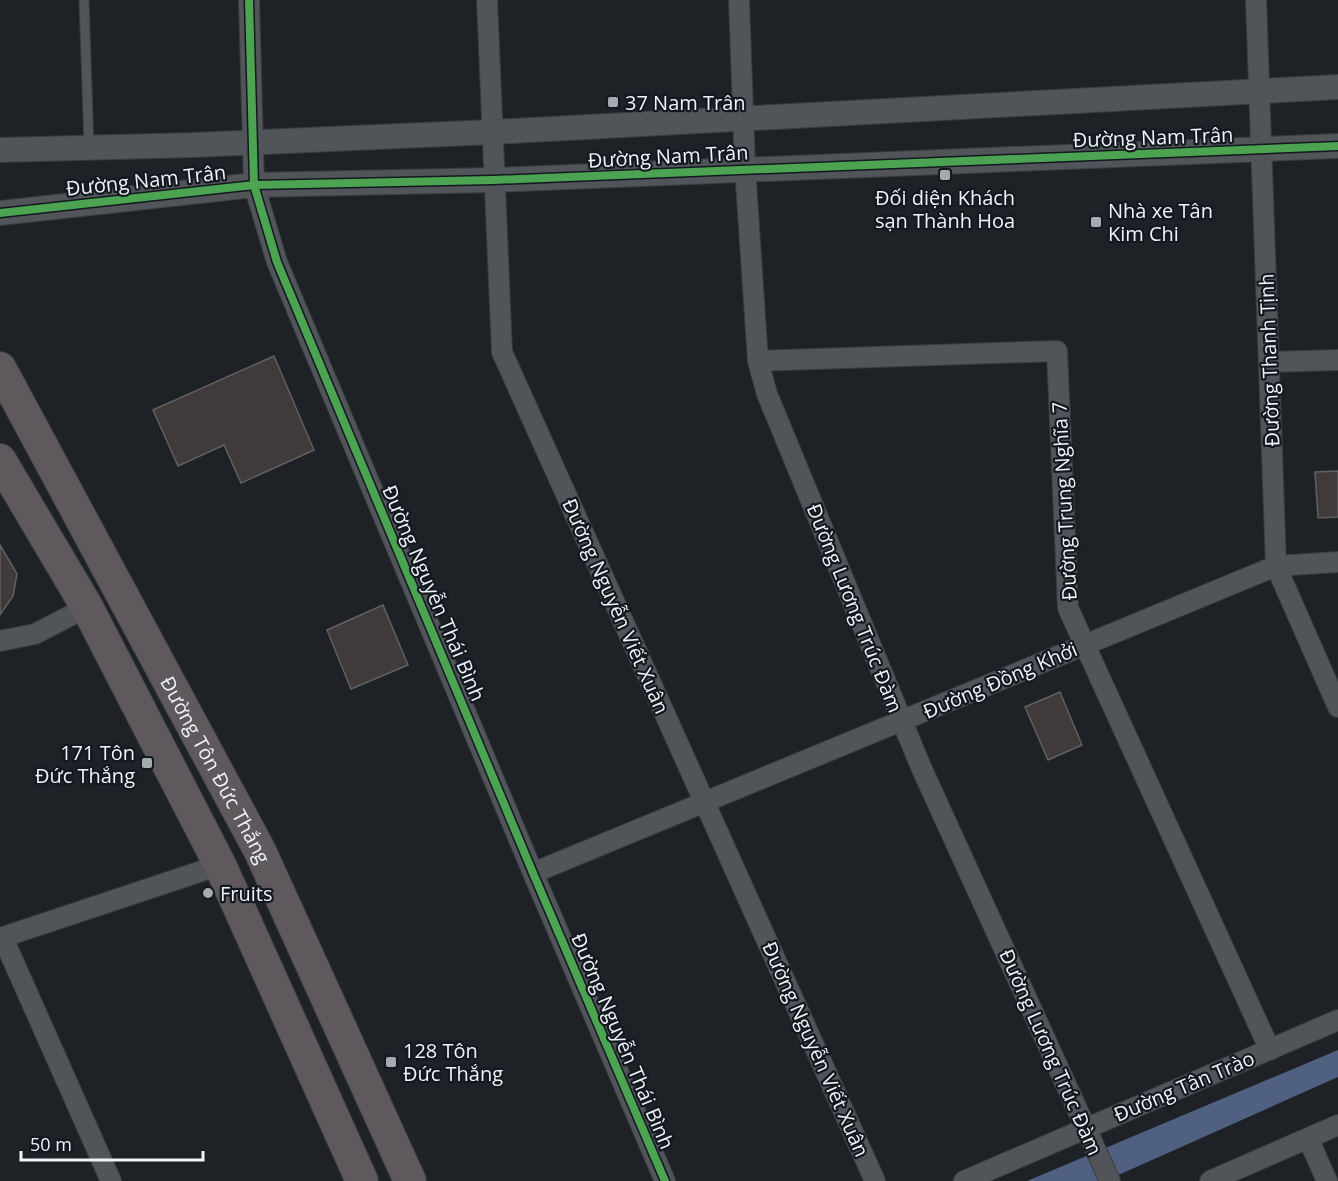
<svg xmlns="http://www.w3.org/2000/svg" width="1338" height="1181" font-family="'Open Sans',sans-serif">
	<rect width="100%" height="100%" fill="#1e2226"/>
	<path fill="#4f6080" d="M1338,1050V1077L1105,1181H1027Z"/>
	<path fill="#413a3b" stroke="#606061" stroke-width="1.5" d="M274,356L314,450L241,483L224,445L178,466L153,410Z
		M1338,471V517L1318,518L1315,472Z
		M0,545L17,574L13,596L0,615Z
		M383,605L408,665L351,689L327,630Z
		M1060,692L1082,745L1048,760L1025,707Z"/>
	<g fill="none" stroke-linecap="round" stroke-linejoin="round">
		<g stroke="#3a3d40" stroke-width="11">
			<path id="service" d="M84,0L89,147"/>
		</g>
		<g stroke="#3a3d40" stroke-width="22">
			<path id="minor" d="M249,0L254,185L277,262L533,873L665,1181
				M487,0L502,352L875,1181
				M739,0L745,168L758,361L767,394L921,767L1110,1181
				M1256,0L1276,566L1338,707
				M758,361L1057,351L1068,608L1270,1050
				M1269,362L1338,360
				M0,641L35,634L87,607
				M533,873L1276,566L1338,562
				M0,938L220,865
				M3,938L111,1181
				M1308,1138L1327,1181
				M964,1181L1338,1020
				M1210,1181L1338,1125"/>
		</g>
		<g stroke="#3a3d40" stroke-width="26">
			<path id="tertiary" d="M0,150L194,145L492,132L1338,87
				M0,213L254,185L493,180L1338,146"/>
		</g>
		<g stroke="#3a3d40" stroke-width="34">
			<g id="trunk">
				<path id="s1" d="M0,368L260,851L410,1181"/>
				<path d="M0,460L87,607L220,865L362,1181"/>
			</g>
		</g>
		<use href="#service" stroke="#515458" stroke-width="9"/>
		<use href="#minor" stroke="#515458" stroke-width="20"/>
		<use href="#tertiary" stroke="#515458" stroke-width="24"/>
		<use href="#trunk" stroke="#5f585c" stroke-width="32"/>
		<g stroke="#12191f" stroke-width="11">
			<path id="cycleway" d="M249,0L254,185L277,262L533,873L665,1181
				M0,213L254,185L493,180L1338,146"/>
		</g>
		<use href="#cycleway" stroke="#4ca352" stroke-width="8"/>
	</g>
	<g fill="#a5aaae" stroke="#12191f" stroke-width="2">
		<rect x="607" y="96" width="12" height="12" rx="3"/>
		<rect x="939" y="169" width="12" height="12" rx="3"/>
		<rect x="1090" y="216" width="12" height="12" rx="3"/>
		<rect x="141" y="757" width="12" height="12" rx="3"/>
		<circle cx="208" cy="893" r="6"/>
		<rect x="385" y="1056" width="12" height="12" rx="3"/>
	</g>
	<g text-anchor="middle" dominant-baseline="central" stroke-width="4.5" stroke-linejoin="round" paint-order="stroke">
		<g font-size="20" fill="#eef3f8" stroke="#12191f" text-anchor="start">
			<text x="625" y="102">37 Nam Trân</text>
			<text x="945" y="197" text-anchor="middle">Đối diện Khách<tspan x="945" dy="23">sạn Thành Hoa</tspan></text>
			<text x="1108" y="210">Nhà xe Tân<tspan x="1108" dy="23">Kim Chi</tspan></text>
			<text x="135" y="752" text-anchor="end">171 Tôn<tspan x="135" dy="23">Đức Thắng</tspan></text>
			<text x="220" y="893">Fruits</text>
			<text x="403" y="1050">128 Tôn<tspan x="403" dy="23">Đức Thắng</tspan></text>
		</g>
		<g font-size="20" fill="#eef3f8" stroke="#12191f">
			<text transform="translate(1153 137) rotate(-2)">Đường Nam Trân</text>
			<text transform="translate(668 156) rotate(-3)">Đường Nam Trân</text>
			<text transform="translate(146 180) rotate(-6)">Đường Nam Trân</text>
			<text transform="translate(1269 360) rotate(-92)">Đường Thanh Tịnh</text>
			<text transform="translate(1064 501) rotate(-93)">Đường Trung Nghĩa 7</text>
			<text transform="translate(434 593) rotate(67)">Đường Nguyễn Thái Bình</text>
			<text transform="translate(616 606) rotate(66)">Đường Nguyễn Viết Xuân</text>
			<text transform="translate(855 608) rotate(68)">Đường Lương Trúc Đàm</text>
			<text transform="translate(1000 680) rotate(-23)">Đường Đồng Khởi</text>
			<text stroke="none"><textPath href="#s1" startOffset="456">Đường Tôn Đức Thắng</textPath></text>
			<text transform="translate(623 1041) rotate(67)">Đường Nguyễn Thái Bình</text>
			<text transform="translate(816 1049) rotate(66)">Đường Nguyễn Viết Xuân</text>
			<text transform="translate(1051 1052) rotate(66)">Đường Lương Trúc Đàm</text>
			<text transform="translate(1184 1086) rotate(-23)">Đường Tân Trào</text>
		</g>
	</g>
	<path d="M21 1151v9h182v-9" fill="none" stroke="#eef3f8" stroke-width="3"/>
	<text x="30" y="1151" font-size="18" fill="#eef3f8" stroke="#12191f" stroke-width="4.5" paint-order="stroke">50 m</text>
</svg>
